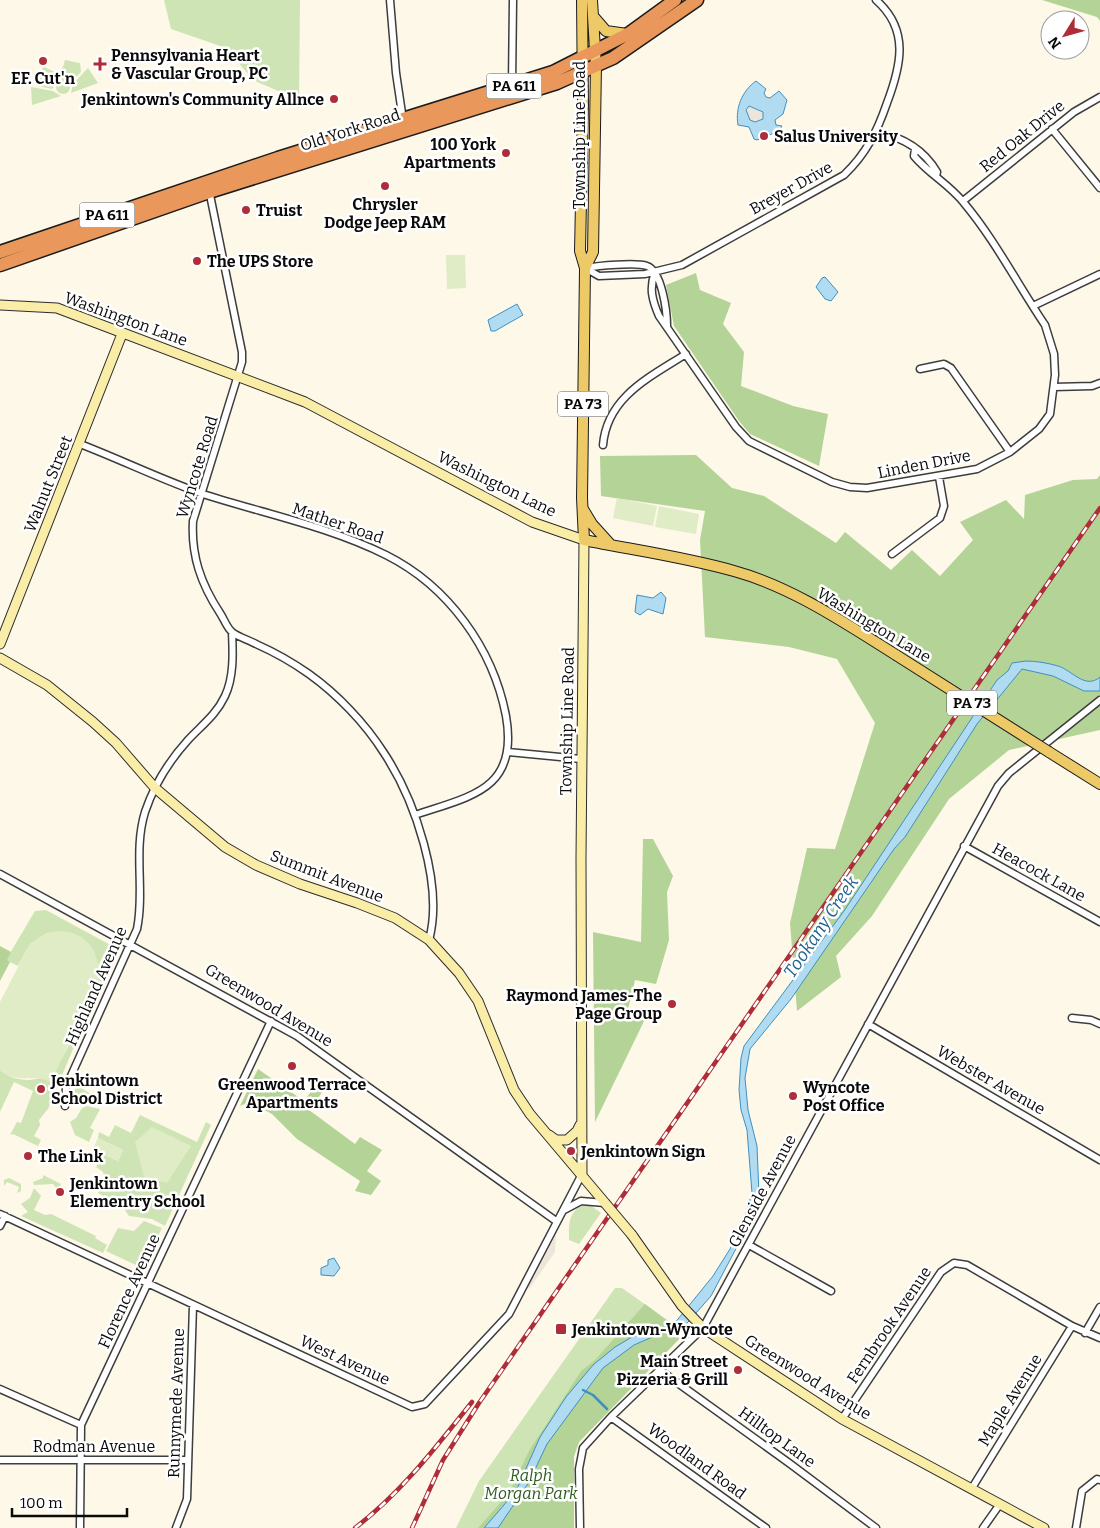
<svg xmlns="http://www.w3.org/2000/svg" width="1100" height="1528" font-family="Bitter,serif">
	<rect width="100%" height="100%" fill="#fdf8e8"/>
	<path fill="#cfe4b5" d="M164,0H300L299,100L253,80L226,48L171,29Z
		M65,60L80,63L81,72L71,82L62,80L59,71L63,67Z
		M44,67L55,72L58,81L52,89L38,86L34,78Z
		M88,68L98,83L71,93L73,84Z
		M56 87a7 7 0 1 1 14 0a7 7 0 1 1-14 0Z
		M31,87L53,91L61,96L32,105Z
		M46,910L116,948L118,952L91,1012L84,1008C91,986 104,966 90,945L47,933L30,944L18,966L6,960L35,911Z
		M79,1024L83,1025L48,1109L39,1120L40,1125L34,1136L41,1140L38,1146L13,1134L10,1135L17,1122L21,1123L33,1091L14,1082L0,1112V1070C16,1083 39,1084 55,1069C61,1063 75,1032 79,1024Z
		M74,1084L105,1102L104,1103L90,1099L80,1101L75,1094Z
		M87,1106L100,1109L90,1128L94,1130L89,1142L75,1135L70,1122L76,1118L82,1108Z
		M140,1115L197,1142L206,1122L211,1125L165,1226L152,1219L129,1216L123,1207L98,1193L105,1178L103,1172L96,1167L103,1154L118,1161L123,1150L98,1138L99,1132L109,1137L115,1125L131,1133Z
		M43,1175L61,1184L58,1190L53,1184L34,1185L33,1182L43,1178Z
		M9,1178L21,1184V1191L17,1193L19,1187L7,1182L4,1186V1180Z
		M34,1188L41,1196L34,1210L45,1215L51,1214L96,1236L95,1238L107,1245L103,1253L21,1216L28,1212L21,1204L30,1198Z
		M583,1205H590L601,1213L579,1244L569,1240C569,1225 568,1212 583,1205Z
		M144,1221L162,1228L157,1238L153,1239L140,1267L106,1251L118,1228L134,1231Z
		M615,1288H622L673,1324L681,1331L680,1338L579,1442L574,1456V1528H456L479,1481Z"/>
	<path fill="#b4d396" d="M1042,0H1100V21L1097,17Z
		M696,273L700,290L731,303L723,324L744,352L741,386L793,406L828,414L819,466L750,434L739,421L674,326L666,285Z
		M696,455L732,488L764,496L836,543L845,532L891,570L912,550L940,576L973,540L960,522L1006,500L1024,519L1025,495L1073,480L1097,479L1100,475V730L1009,750L949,799L872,916L836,956L841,977L797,1011L790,923L807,848L835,849L875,723L837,659L789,647L705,637L700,540L705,511L601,496L600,456Z
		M643,839H653L673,876L667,892L669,940L656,984L635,980L628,1009L648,1013L595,1122L593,932L641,942Z
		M0,946L11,952L7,960L10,962L0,981Z
		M258,1069L304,1101L316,1085L326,1087L309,1110L355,1144L360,1137L382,1150L367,1171L381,1181L371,1195L355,1191L360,1181L297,1139L272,1114L249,1102L240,1106Z
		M645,1304L681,1331L680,1338L579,1442L574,1456V1528H478L509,1493L529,1451L581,1371L595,1360Z"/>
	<path fill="#e0ecc6" d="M446,255H465L466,288L447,289Z
		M617,498L657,506L653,526L613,518Z
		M659,506L699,514L696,534L655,527Z
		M59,931C80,931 95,944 98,965L106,949L111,952L51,1082C33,1073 19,1085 0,1070V1002L30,944L47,933Z
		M152,1127L191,1146L167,1183L144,1177L135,1142Z
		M98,1138L123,1150L118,1161L93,1149Z"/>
	<path fill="#ebe6d9" d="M749,106L763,112V119L754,122L750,120L746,110Z
		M556,1235L555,1252L529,1289L528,1288Z"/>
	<path fill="#b1dbf1" stroke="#3d91c2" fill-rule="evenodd" d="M756,81L766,89L764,93L766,97L770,98L779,91L787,100L783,114L775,120L776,125L782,126L779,131L757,140L754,139L749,127L738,125C735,108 742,91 756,81ZM749,106L763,112V119L755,122L750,120L746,110Z
		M825,277L838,292L831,301L825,299L816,287L822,278Z
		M517,304L523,315L495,331H491L488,320Z
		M661,592L666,598L663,614L648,609L640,615L635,612L637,595L653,598Z
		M1026,661C1036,661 1048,663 1058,666C1072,670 1085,690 1100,677V691H1084L1053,676L1022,669L977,724L905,837L894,849L791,999L750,1049L745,1078L748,1110L757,1146L759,1195L757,1209L711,1296L681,1330L659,1334L634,1345L603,1368L547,1444L529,1482L498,1528H484L516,1491L540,1437L566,1397L593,1365L615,1347L632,1337L674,1324L713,1276L730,1249L744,1219L752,1193L747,1130L741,1110L739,1090L741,1058L744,1046L844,911L997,680L1008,671L1012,663Z
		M334,1258L340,1268L334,1276L321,1275V1268L328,1265V1260Z"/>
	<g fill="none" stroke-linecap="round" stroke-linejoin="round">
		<path stroke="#3d91c2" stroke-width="2.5" d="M583,1390L593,1395L607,1409"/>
		<g stroke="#3d3d3d" stroke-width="9">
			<path id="street" d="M390,0L396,73L403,120
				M512,85L513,0
				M1052,129L1100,188
				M877,132C902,137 924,150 937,172L936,176
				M209,190L242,352V362L193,521C191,556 201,584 220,613C224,619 227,628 232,632C238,637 249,640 256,644C274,652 292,662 309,674C337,694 365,723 384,753C415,800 444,885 429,940
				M963,201L1074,112L1100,97
				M585,268L599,276L645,274L682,265L844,175C866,154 877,132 887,103C901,66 910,30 876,0
				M585,268C597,266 636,262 647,266C662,271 667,312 667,326
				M655,272C649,288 652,300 659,316L736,427L749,441L832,482L850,487L867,488L977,469L1010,452L1039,429L1050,414L1055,375L1054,354L1045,325C1018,285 995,240 964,203C950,185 929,174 914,156L915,149
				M1033,306L1100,274
				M920,369L944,364L951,368L1010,452
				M1054,387L1092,386L1100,383
				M80,444C122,460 164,481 206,495C266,514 330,527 386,555C448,586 493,648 506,716C519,790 471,796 415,815
				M603,445C607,397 650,377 686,354
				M892,554L940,518L944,506L939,477
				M508,752L581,759
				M964,846L1100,922
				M0,874L297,1036L556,1221
				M1072,1018L1091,1020L1100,1024
				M868,1024L1100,1160
				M65,1106L66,1087L137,929C145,890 133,851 145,812C154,785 169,761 188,740C202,725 216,715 225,696C234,677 233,653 232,632
				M564,1210L581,1201L605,1203
				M0,1214L412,1407L425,1404L509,1314L582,1174
				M0,1226L5,1216
				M749,1245L831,1291
				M1085,1333L1100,1307
				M661,1371L789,1463L876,1528
				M0,1389L81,1425
				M611,1417L766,1528
				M842,1419L941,1272L954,1263L967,1265L1072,1326L1100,1338
				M0,1460H187
				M972,1488L1072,1326
				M80,1528L81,1425L271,1021
				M176,1528L187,1499L193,1305
				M580,1528L579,1469L583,1448L611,1417L703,1328L998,786L1009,773L1100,700
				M983,1528L1000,1504
				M1076,1528L1082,1491L1097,1479L1100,1480"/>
		</g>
		<g stroke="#2c2c2c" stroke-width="11">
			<path id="secondary" d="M0,305L57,308L305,402L532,522L584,540L581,858L582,1174
				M0,644L122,334
				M0,658L47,685L93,722L116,743L155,788L225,847L256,865L300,884L357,903L395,918L429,940L459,973L478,1001L514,1090L530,1114L605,1203
				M549,1135L556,1140H567L577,1131L580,1125
				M632,1235L682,1306L703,1328L842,1419L1044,1528"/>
		</g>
		<g stroke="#1b1b1b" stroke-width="12">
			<path id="primary" d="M582,0L583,104L580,251L585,268L582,498L584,540C634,550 685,557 734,571C792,587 845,623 896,655
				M593,16L606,31L627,34
				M585,268L593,252L596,66L592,0
				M583,509L592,524L611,545
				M1049,752L1100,784"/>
		</g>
		<g stroke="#1b1b1b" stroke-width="15">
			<path id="highway" d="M0,252L278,158L553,72L628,34L675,0
				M0,265L209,192L557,83L613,58L697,0"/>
		</g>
		<use href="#street" stroke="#fff" stroke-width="6"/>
		<use href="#secondary" stroke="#f9eda7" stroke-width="9"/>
		<use href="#primary" stroke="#eec967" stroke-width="10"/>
		<use href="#highway" stroke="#e9975a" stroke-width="12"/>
		<g stroke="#ae2d38" stroke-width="4.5">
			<path id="rail" d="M355,1528C401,1493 436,1447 472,1402
				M412,1528L443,1460L479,1403L1100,508"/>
		</g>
		<use href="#rail" stroke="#fff" stroke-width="2.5" stroke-dasharray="8" stroke-linecap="butt"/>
		<g stroke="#2c2c2c" stroke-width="11" stroke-linecap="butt">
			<path id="secondary-bridge" d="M605,1203L632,1235"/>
		</g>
		<g stroke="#1b1b1b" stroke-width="12" stroke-linecap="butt">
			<path id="primary-bridge" d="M896,655L1049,752"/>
		</g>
		<use href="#secondary-bridge" stroke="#f9eda7" stroke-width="9"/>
		<use href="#primary-bridge" stroke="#eec967" stroke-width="10"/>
	</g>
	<g fill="#ae2d38" stroke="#fff" stroke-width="2">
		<circle cx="43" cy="61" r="5"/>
		<path d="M97.5 56.5h5v5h5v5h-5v5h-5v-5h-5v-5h5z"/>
		<circle cx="334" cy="99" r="5"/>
		<circle cx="764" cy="136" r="5"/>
		<circle cx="506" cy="153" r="5"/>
		<circle cx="385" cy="186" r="5"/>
		<circle cx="246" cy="210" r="5"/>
		<circle cx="197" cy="261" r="5"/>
		<circle cx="672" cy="1004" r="5"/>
		<circle cx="292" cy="1066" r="5"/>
		<circle cx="41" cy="1089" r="5"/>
		<circle cx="793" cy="1096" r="5"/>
		<circle cx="571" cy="1151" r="5"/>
		<circle cx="28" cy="1156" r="5"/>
		<circle cx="60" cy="1192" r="5"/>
		<rect x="555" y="1323" width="12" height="12" rx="2.5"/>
		<circle cx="738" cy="1370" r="5"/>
	</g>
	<g text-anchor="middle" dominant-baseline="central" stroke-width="5" stroke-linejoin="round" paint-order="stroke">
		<g fill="#fff" stroke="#545454" stroke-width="1">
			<rect x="486.5" y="73.5" width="55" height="25" rx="4"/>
			<rect x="79.5" y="202.5" width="55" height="25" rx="4"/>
			<rect x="558" y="391.5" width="50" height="25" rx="4"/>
			<rect x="947" y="690.5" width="50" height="25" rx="4"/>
		</g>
		<g font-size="15" font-weight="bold" fill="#0a0a0a">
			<text x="514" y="86">PA 611</text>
			<text x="107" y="215">PA 611</text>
			<text x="583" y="404">PA 73</text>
			<text x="972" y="703">PA 73</text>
		</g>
		<g font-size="16" font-weight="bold" fill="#0a0a0a" stroke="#fff" text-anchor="start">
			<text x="111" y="55">Pennsylvania Heart<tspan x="111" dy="18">&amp; Vascular Group, PC</tspan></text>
			<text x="43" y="78" text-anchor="middle">EF. Cut'n</text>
			<text x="324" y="99" text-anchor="end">Jenkintown's Community Allnce</text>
			<text x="774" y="136">Salus University</text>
			<text x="496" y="144" text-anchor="end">100 York<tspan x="496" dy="18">Apartments</tspan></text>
			<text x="385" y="204" text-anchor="middle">Chrysler<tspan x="385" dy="18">Dodge Jeep RAM</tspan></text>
			<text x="256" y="210">Truist</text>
			<text x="207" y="261">The UPS Store</text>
			<text x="662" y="995" text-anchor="end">Raymond James-The<tspan x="662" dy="18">Page Group</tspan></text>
			<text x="51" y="1080">Jenkintown<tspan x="51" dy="18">School District</tspan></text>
			<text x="292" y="1084" text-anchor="middle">Greenwood Terrace<tspan x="292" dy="18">Apartments</tspan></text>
			<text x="803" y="1087">Wyncote<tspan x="803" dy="18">Post Office</tspan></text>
			<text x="581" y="1151">Jenkintown Sign</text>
			<text x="38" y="1156">The Link</text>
			<text x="70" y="1183">Jenkintown<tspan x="70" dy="18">Elementry School</tspan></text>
			<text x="572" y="1329">Jenkintown-Wyncote</text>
			<text x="728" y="1361" text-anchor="end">Main Street<tspan x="728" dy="18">Pizzeria &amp; Grill</tspan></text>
		</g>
		<g font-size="16" fill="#0a0a0a" stroke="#fff">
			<text transform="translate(350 130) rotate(-18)">Old York Road</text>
			<text transform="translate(579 135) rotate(-90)">Township Line Road</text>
			<text transform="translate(1022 136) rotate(-39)">Red Oak Drive</text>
			<text transform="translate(791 188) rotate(-29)">Breyer Drive</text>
			<text transform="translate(126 319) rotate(20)">Washington Lane</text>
			<text transform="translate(924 464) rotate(-11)">Linden Drive</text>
			<text transform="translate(197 467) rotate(-73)">Wyncote Road</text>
			<text transform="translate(48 484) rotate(-68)">Walnut Street</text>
			<text transform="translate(497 484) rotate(26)">Washington Lane</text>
			<text transform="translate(338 523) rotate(19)">Mather Road</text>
			<text transform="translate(874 625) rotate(31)">Washington Lane</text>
			<text transform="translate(567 721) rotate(-89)">Township Line Road</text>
			<text transform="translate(1039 872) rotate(29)">Heacock Lane</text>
			<text transform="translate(327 876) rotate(21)">Summit Avenue</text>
			<text transform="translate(96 986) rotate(-66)">Highland Avenue</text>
			<text transform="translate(269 1005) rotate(31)">Greenwood Avenue</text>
			<text transform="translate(991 1080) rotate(30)">Webster Avenue</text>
			<text transform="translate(762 1191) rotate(-62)">Glenside Avenue</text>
			<text transform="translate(129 1291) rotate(-65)">Florence Avenue</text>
			<text transform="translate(889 1325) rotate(-56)">Fernbrook Avenue</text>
			<text transform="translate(345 1360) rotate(25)">West Avenue</text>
			<text transform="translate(808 1377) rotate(32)">Greenwood Avenue</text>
			<text transform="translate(1010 1400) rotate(-58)">Maple Avenue</text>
			<text transform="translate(176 1403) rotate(-88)">Runnymede Avenue</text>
			<text transform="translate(777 1437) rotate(36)">Hilltop Lane</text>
			<text x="94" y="1446">Rodman Avenue</text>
			<text transform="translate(697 1461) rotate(36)">Woodland Road</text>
		</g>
		<g font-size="16" font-style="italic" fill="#2e5b20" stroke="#fff">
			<text x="531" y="1475">Ralph<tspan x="531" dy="18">Morgan Park</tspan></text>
		</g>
		<g font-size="18" font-style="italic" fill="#1e6290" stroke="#fff">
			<text transform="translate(821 927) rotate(-56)">Tookany Creek</text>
		</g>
	</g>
	<g transform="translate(1065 35) rotate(233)"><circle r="24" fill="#ffffff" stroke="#9d9d9d"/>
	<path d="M0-4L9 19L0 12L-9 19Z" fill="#ae2d38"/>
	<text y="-8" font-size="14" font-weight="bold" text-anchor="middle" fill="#0a0a0a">N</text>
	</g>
	<path d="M12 1508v8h115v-8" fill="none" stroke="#0a0a0a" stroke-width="2.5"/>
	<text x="20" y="1508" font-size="15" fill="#0a0a0a" stroke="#ffffff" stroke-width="4" paint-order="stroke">100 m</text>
</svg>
